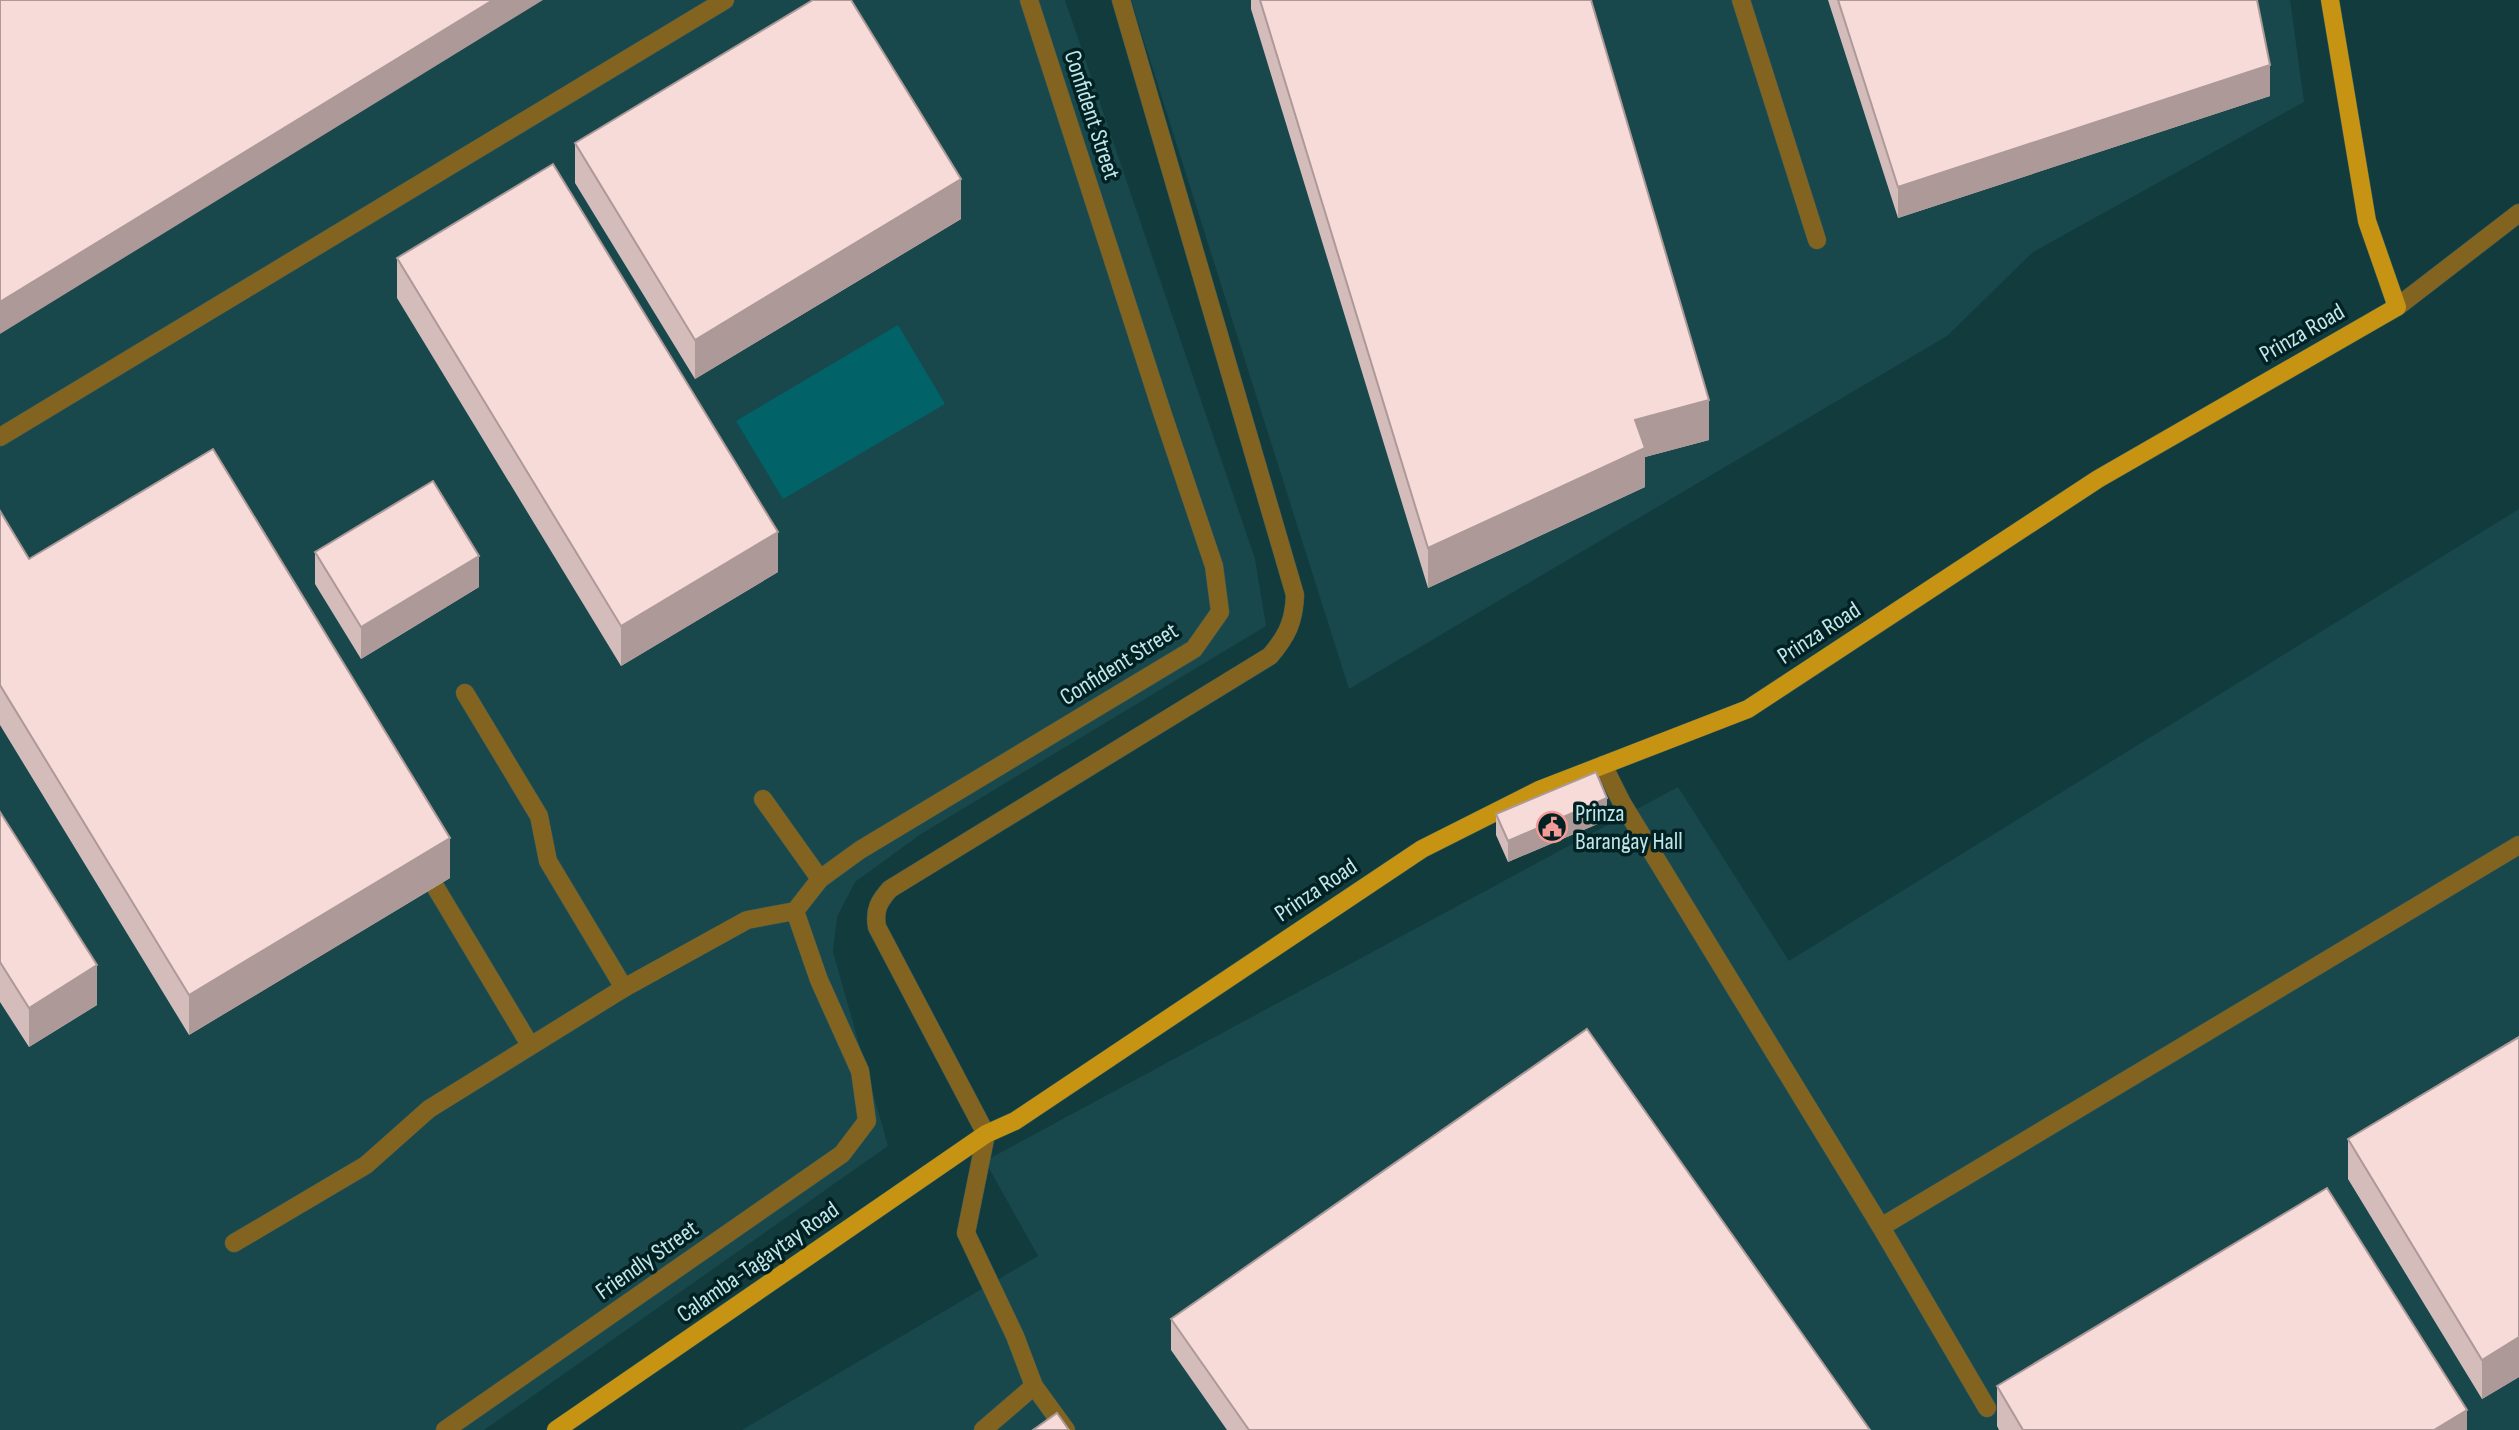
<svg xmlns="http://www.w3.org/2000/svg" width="2519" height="1430" font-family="'Sofia Sans Condensed',sans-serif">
	<rect width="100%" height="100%" fill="#123b3e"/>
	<path fill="#18484c" d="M0,0H1065L1255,559L1266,626L921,834L855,882L837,917L833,952L888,1146L484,1430H0Z
		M1131,0H2290L2304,102L2033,252L1947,336L1349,689Z
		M2519,509V1430H742L1038,1256L985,1161L1678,787L1789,961Z"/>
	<path fill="#016268" d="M898,325L945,404L783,499L736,421Z"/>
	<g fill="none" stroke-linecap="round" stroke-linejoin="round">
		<g stroke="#325a5d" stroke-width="19">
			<path id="minor" d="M1741,0L1817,240
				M2397,307L2519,213
				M0,437L725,0
				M465,693L539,816L548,861L624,988
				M1603,765L1622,803L1881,1227L1987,1408
				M763,799L820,879
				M424,868L530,1045
				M1881,1227L2519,845
				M234,1243L366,1165L429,1109L624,988L747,920L795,911
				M1034,1386L1066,1430
				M445,1430L842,1154L867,1121L860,1071L819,980L795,911L820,879L860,850L1194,649L1220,612L1214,566L1163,415L1029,0
				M983,1430L1034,1386L1015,1336L966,1233L986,1134L877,927C874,910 879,901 890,889L1270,656C1287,636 1294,622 1295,595L1121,0"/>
		</g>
		<g stroke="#325a5d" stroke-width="19">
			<path id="major" d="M556,1430L986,1134L1015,1121L1422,849L1539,790L1748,709L2098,479L2397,307L2367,221L2330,0"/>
		</g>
		<use href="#minor" stroke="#836320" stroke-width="18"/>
		<use href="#major" stroke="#c69312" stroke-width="18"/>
	</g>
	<path fill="#d4bcbb" d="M1251,0H1591L1709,440L1645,457V487L1428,588L1251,9Z
		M1828,0H2257L2270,96L1898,218Z
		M575,143L961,219L695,379L575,183Z
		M397,258L778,572L621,666L397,298Z
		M0,511L29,559L450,878L189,1035L0,725Z
		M315,552L479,587L361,659L315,584Z
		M0,812L97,1005L29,1047L0,1002Z
		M1496,814L1607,820L1508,862L1496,835Z
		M2519,1037V1377L2482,1399L2348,1179V1139Z
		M1171,1319L1870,1430H1227L1171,1350Z
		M1997,1386L2467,1430H1999L1997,1426Z"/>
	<path fill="#ac9998" d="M493,0H543L0,334V302Z
		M2270,65V96L1898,218V187Z
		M961,179V219L695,379V340Z
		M1709,400V440L1645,457V487L1428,588V548L1635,420Z
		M778,532V572L621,666V626Z
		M479,556V587L361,659V627Z
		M1607,798V820L1508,862V841Z
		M450,838V878L189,1035V995Z
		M97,965V1005L29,1047V1008Z
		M2519,1337V1377L2482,1399V1360Z
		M2467,1410V1430H2434Z"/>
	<path fill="#f6dbd9" stroke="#ac9998" stroke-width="2" d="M0,0H493L0,302Z
		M813,0H851L961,179L695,340L575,143Z
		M1260,0H1591L1709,400L1635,420L1645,448L1428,548Z
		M1838,0H2257L2270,65L1898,187Z
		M553,164L778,532L621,626L397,258Z
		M213,449L450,838L189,995L0,685V511L29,559Z
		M433,481L479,556L361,627L315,552Z
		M1596,772L1607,798L1508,841L1496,814Z
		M0,812L97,965L29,1008L0,962Z
		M1587,1029L1870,1430H1249L1171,1319Z
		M2519,1037V1337L2482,1360L2348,1139Z
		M2327,1188L2467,1410L2434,1430H2023L1997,1386Z
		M1057,1413L1069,1430H1033Z"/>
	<defs>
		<g id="civic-ring" transform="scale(1.575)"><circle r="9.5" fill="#012123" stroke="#f59b97" stroke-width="1.5"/><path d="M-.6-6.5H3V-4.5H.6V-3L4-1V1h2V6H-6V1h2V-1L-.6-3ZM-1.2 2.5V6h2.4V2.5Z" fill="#f59b97"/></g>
	</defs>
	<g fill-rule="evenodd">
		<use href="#civic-ring" x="1552" y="827"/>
	</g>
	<g text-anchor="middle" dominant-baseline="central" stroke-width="7" stroke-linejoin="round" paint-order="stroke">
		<g font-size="24" fill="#c2e6e9" stroke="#012123">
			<text transform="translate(1092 115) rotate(72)">Confident Street</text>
			<text transform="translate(2302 333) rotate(-30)">Prinza Road</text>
			<text transform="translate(1819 633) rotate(-33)">Prinza Road</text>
			<text transform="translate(1119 664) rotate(-32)">Confident Street</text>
			<text transform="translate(1316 890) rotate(-34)">Prinza Road</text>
			<text transform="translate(647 1260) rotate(-35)">Friendly Street</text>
			<text transform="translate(758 1262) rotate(-35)">Calamba-Tagaytay Road</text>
		</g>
		<g font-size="24" fill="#c2e6e9" stroke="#012123" text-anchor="start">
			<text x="1575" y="813">Prinza<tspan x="1575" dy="28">Barangay Hall</tspan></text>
		</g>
	</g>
</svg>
